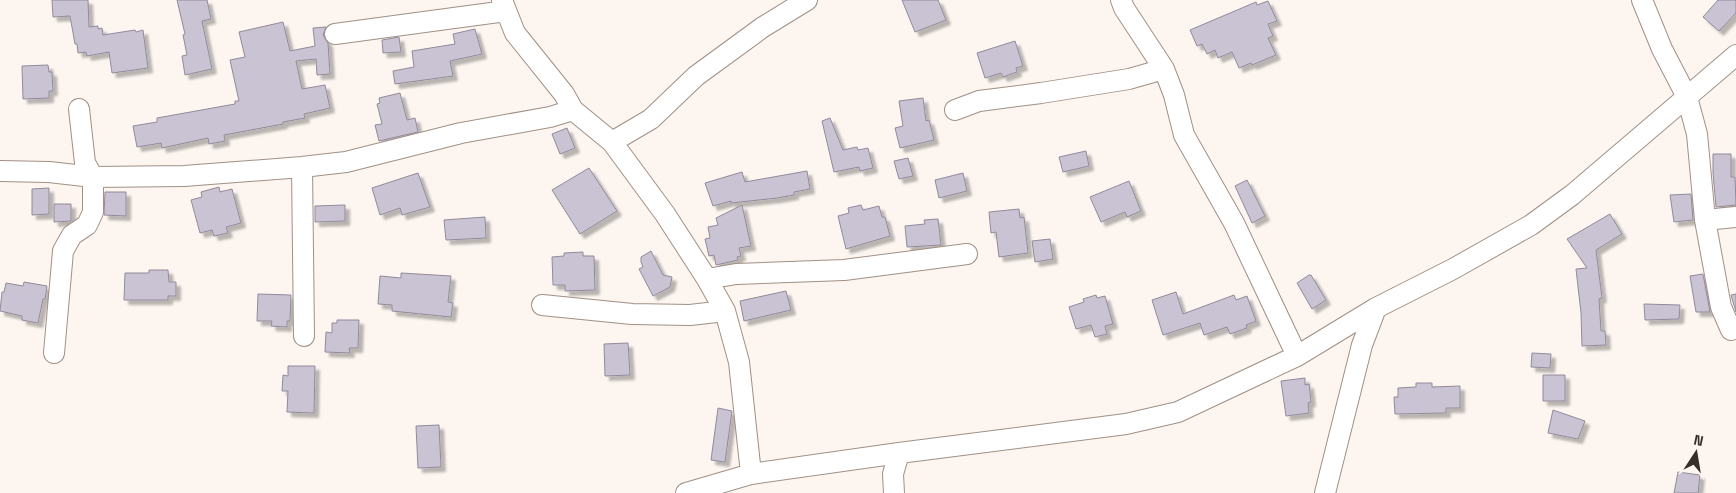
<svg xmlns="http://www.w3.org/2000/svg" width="1736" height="493" font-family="'Space Grotesk',sans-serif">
	<defs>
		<filter id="shadow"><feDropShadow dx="4.5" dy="4.5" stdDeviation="1" flood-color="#0004"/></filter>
	</defs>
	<rect width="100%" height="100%" fill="#fcf5f0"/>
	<path fill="#cac3d4" stroke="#918a9a" filter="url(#shadow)" d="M52,0H88L89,27L98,26V29L102,28L103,35L135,30L136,32L143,30L148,68L112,73L109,52L87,56L86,52L78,53L77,44H75L70,16L53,17Z
		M177,0H207L211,19L202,21L212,69L185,75L182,56L187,55L183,35L185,34Z
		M902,0H938L946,20L915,32Z
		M1718,0H1736V13L1719,31L1703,17Z
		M1268,1L1277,21L1268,24L1273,36L1268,38L1276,55L1252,65L1251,63L1239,68L1232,52L1218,58L1215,50L1207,54L1202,44L1197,46L1190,30L1256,2L1257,5Z
		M283,22L290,51L315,46L313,28L326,27L323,35L328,43L330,74L317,75L316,59L296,61L302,89L325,85L330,108L304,114L305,118L283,122V124L224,135L225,141L209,144L208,138L162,148L161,143L137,147L133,126L157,122V118L235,104V101H239L230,60L245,57L239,32Z
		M475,29L482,54L450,61L453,76L395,84L393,71L414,67L412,51L455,44L453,34Z
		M399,37L401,52L383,53L382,40Z
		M1015,41L1023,66L1016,68L1017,72L1003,77L1001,73L985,78L977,53Z
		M48,65L49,72H52L53,91H49V98L23,99L22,66Z
		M400,93L407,120L415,118L418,132L379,141L375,125L382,124L377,104L380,103L379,98Z
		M923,98L926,121L929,120L934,140L900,148L895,128L903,126L899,101Z
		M830,118L843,150L857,147L858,150L868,148L873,168L860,171L859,167L834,172L822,121Z
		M567,128L575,148L560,154L552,134Z
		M1086,151L1089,166L1063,172L1059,157Z
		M1713,154H1731V177H1735L1736,205L1716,207L1713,173Z
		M908,158L913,176L899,179L894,161Z
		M589,168L617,211L580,234L552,190Z
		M807,171L810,189L794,192V195L777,198L731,203V201L713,206L705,183L742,172L745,182Z
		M418,173L430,207L402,215L400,208L380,215L372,188Z
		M963,173L967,191L939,198L935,180Z
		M1247,180L1265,216L1252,223L1235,186Z
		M1129,181L1141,211L1127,217L1125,212L1101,222L1090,197Z
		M219,187L220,192L232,189L241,223L226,227L228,233L214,236L212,230L200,233L191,200L202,197L201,192Z
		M49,188V214L32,215V189Z
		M105,192H126V216L104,215Z
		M1691,194L1693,220L1674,222L1670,195Z
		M54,204H71V221L54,222Z
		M345,205V221L315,222V206Z
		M742,205L751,246L739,248L741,256L737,257L738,260L716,265L714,255L709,256L705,239L710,238L708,227L718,225L716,218Z
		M861,205L863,210L879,206L882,217H885L890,236L846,249L838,216L849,213L848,208Z
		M1019,209L1020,218L1024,217L1028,253L999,257L996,232L991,233L989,212Z
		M1610,214L1622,234L1596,250L1602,298L1599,299L1601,331H1605L1606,345L1582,346L1581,313L1576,269L1587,268L1567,239Z
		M485,217L486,238L446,240L444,220Z
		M938,219L941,245L907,247L905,226L925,224L924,220Z
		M1050,239L1053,259L1035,262L1032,241Z
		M651,251L663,275L672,277L670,287L653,296L639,269L643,267L641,262V257Z
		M583,252V256H594L595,290L565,291V285H553L552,257L564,256V253Z
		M149,270H168L169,282H176V296H168V300H124L125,273H149Z
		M401,273L451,276L448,302L453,303L451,317L392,311V305L378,304L380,276L401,278Z
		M1703,274L1710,312H1696L1690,276Z
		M1309,275H1311L1326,300L1312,309L1297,283Z
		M24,282L47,286L45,299H43L38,323L22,320V316L0,311L2,292H4L6,283L23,286Z
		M786,291L791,310L744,321L740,301Z
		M1176,292L1183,314L1234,295L1236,300L1247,296L1256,321L1246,325L1247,328L1230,334L1227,327L1204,335L1200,323L1163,335L1152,300Z
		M258,294L291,295L290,321H287V327L271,326L272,321H257Z
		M1736,294V312L1731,295Z
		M1096,295L1097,298L1105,296L1113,324L1105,326L1107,334L1095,337L1091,325L1076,329L1069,307L1084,302L1083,299Z
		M1644,304L1680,305L1679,319L1645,320Z
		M337,320H359L358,348H349L350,353L325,352L326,332L332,333V323H337Z
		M628,343L630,375L605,376L604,344Z
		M1532,353L1551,354L1550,368L1531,367Z
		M288,366H315L314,413L287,412L288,391H282L283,375L288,376Z
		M1543,375H1565V401H1543Z
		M1305,378V385L1309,384L1311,402L1308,403L1309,413L1286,416L1281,381Z
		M1416,383H1432V387L1460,386V408H1446V413L1395,414L1394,397H1398V388L1416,387Z
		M718,408L732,411L725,462L711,460Z
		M1553,410L1585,421L1578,439L1548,433Z
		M439,425L441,467L418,468L416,426Z
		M1678,472L1700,475L1698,493H1674Z"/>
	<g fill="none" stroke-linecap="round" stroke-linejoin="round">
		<g stroke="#a19085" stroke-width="22">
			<path id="minor" d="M502,0L515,33L564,94L573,110L612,142L665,214L707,279L725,311L739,362L751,474L899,453L1126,424L1178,412L1297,356L1376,308L1453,269L1531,225L1572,195L1736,55
				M1121,0L1124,8L1164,69L1174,95L1184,135L1234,223L1297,356
				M1642,0L1662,49L1687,97L1697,134L1705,220L1721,307L1731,330
				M335,34L506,11
				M955,110L979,101L1041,93L1129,79L1164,69
				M612,142L651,119L696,76L763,27L807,0
				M302,167L304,336
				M0,171L49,172L93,177L184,176L302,167L346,162L461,133L550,117L573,110
				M1705,220L1736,217
				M707,279L736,274L844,270L967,254
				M542,305L632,314L690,315L725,311
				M54,353L63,251L72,235L87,225L93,212V177L85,163L79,109
				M686,493L751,474
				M894,493L893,474L899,453
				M1325,493L1362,345L1376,308"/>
		</g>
		<use href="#minor" stroke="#fff" stroke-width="20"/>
	</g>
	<g transform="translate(1696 453) rotate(12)" stroke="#fcf5f0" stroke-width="4" paint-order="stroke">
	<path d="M0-4L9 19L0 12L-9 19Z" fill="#352f2a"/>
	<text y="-8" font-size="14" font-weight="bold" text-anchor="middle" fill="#352f2a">N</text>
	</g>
</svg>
